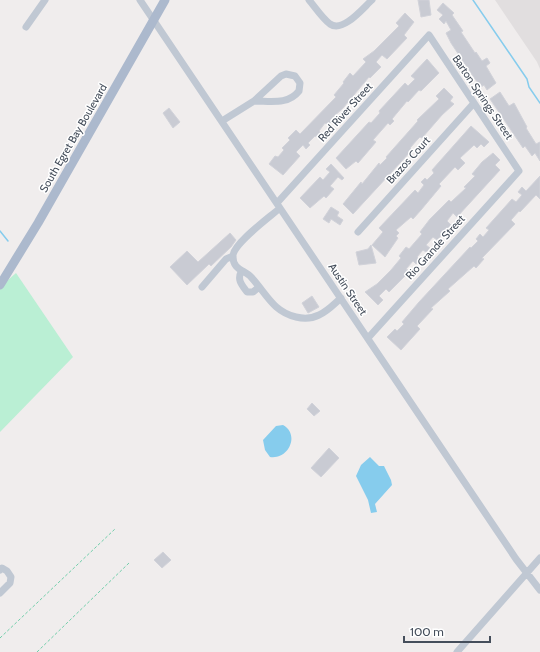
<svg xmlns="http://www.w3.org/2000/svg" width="540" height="652" font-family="Cabin,sans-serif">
	<rect width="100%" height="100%" fill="#f0eded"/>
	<path fill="#e1dedf" d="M495,0H540V69L537,62Z"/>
	<path fill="#baefd4" d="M16,273L73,357L0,432V287Z"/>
	<path fill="#86cced" d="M283,425C300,434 289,460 270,457L265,450L263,440L276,426Z
		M370,457L379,466H384L391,480L392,485L375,504L377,512L371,513L368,500L356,476L361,465Z"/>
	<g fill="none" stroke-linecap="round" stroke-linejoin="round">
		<path stroke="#86cced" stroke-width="1.5" d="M473,0L527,79L529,87L540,103
			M0,231L8,241"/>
	</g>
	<path fill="#c9cbd3" stroke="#d1d2d9" d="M418,0H429L431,15L421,17Z
		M443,3L454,13L452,15L463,31L461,32L475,53L476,52L482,61L487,58L490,63L486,66L496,83L487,90L484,85L481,87L475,79L451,43L446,33L451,30L446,21L444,24L439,19L443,15L437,10Z
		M405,13L414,22L404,35L407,38L387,59L382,55L376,62L381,67L370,78L369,77L343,108L330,120L332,121L328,125L325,123L319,131L321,133L317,137L315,136L308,143L310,145L306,149L303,145L296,152L300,156L283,175L269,164L275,156L278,157L284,150L282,148L290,140L288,138L296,130L300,134L336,97L334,95L344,83L343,82L350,73L353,76L366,62L363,59L374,51L399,26L396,23Z
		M427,59L439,73L421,91L419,90L408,102L407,101L392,119L394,121L390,125L388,123L373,140L376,142L358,163L356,161L346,169L336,158L369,122L371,123L380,113L379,111L405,83L408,86L415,79L411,76Z
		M444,88L453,97L450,101L454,104L442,115L422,138L420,137L417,140L410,148L412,150L353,214L343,204L361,182L362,184L379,163L380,165L387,158L386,157L418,121L417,120L439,99L436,96Z
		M500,92L509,106L514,103L527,127L526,128L536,144L540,142V161L535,153L532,156L525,146L523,148L490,99Z
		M169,108L180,122L173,128L163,113Z
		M471,126L489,142L484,147L481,144L477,148L474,145L460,158L465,163L458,170L455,167L439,184L441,186L421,210L413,219L411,217L396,230L399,233L396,236L398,238L385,257L372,245L383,232L379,228L415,190L418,193L424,185L421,182L425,178L427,180L434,173L432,170Z
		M493,153L500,160L495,165L500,170L457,217L453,213L447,221L451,225L437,240L433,237L426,245L430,248L426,252L423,250L417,257L419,259L416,264L413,261L406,269L409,271L405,276L389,292L386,289L379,296L383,300L378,305L365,292L377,284L391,270L401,258L399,256L406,247L409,249L422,234L420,232L430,219L449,200L451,202L466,188L464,187L475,176L472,174L482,162Z
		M331,164L344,178L342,180L338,177L330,186L334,189L326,198L324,196L310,208L300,198L320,177L323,180L330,172L326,169Z
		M540,176V199L536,195L520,212L519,211L511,220L515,224L482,258L484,259L476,268L474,266L448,289L450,291L431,308L433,309L417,326L420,329L401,350L387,337L395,329L397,331L404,324L402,322L419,302L470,247L471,248L478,241L476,239L480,234L483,237L489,230L486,228L512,199L516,202L522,195L518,192L522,187L526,191Z
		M331,207L339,212L337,216L343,220L340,225L331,219L329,223L323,219Z
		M230,233L236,240L231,247L211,266L209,264L187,285L170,267L187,251L198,262Z
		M371,245L376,263L359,265L356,252L368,249Z
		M312,296L319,307L308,313L302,303Z
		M312,403L320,411L314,416L307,409Z
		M329,448L339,458L321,477L311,468Z
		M163,552L171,560L162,568L154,560Z"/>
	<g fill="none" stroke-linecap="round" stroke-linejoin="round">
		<path stroke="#71ceaa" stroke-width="1" stroke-dasharray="3 2" stroke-linecap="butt" d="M0,638L115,529
			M37,652L129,563"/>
		<path stroke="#c0c8d3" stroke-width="7" d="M140,0L516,559L540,590
			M309,0C315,7 322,18 330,24C343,33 363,8 372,0
			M26,27L45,0
			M222,121L254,101L281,76L286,74L295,76L300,83L299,91C288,105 271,101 254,101
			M277,203L429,35L519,171L368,338
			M280,208C270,217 235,242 233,255C232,270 245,270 251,277C266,293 273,312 296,317C304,319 311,319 319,315C328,311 334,304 341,298
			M358,232L474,103
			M241,272C237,280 242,285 247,292H253L259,287
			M202,287L226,259L233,256
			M0,570L2,568L7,571L11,577L10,583L0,593
			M457,652L540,558"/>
		<path stroke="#acb9cd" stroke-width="9" d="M0,285L38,223L165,0"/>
	</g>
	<g text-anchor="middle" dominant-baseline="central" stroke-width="3" stroke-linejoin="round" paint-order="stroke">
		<g font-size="11" fill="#454e5b" stroke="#fff">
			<text transform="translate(483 97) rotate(56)">Barton Springs Street</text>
			<text transform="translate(345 112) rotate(-48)">Red River Street</text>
			<text transform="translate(73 138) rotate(-60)">South Egret Bay Boulevard</text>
			<text transform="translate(408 160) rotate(-48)">Brazos Court</text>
			<text transform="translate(435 247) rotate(-48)">Rio Grande Street</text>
			<text transform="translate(348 289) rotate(56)">Austin Street</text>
		</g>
	</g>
	<path d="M404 636v6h86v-6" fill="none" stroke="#454e5b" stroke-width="2"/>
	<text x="410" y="636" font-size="12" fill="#454e5b" stroke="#ffffff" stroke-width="3" paint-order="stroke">100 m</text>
</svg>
